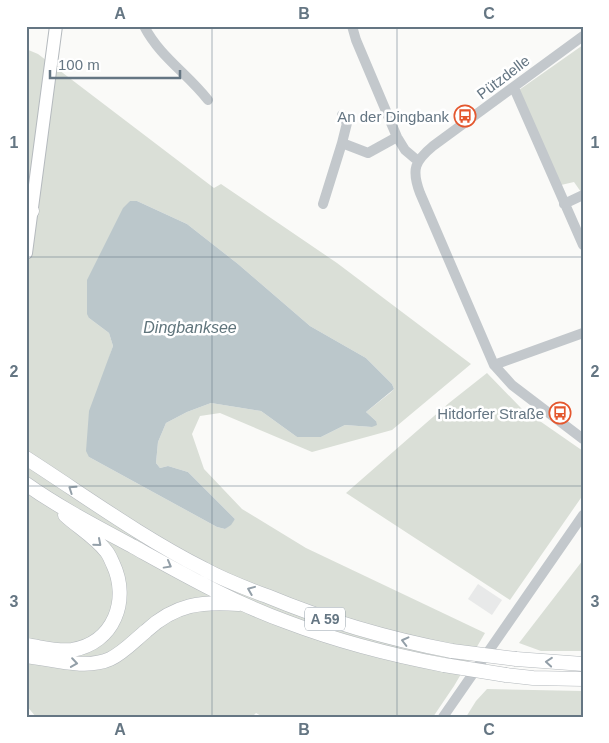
<svg xmlns="http://www.w3.org/2000/svg" width="609" height="743" font-family="Helvetica,sans-serif">
	<rect width="100%" height="100%" fill="#fafaf8"/>
	<path fill="#e8e9e9" d="M478,584L502,600L492,615L468,599Z"/>
	<path fill="#dadfd7" fill-rule="evenodd" d="M583,45V191L581,192L574,182L561,185L519,90Z
		M26,49L38,54L214,188L221,184L337,263L471,364L392,430L312,452L220,413L200,416L192,434L204,469L242,509L306,548L485,633L454,686L433,717H263L256,713L252,717H36L26,705ZM130,201H137L187,224L238,264L310,326L366,358L392,384L394,389L390,393L366,412L376,421L372,427L345,425L321,437H297L261,411L211,403L187,412L166,423L158,442L156,463L160,468L168,466L188,472L235,519L225,529L217,527L89,457L106,367L113,346L109,333L89,318Z
		M487,373L521,408L583,451V495L510,600L346,493L449,403Z
		M583,560V651H541L519,643Z
		M487,689L583,691V717H466L476,701Z"/>
	<path fill="#bbc7cb" d="M130,201H137L187,224L238,264L310,326L366,358L392,384L394,389L366,412L376,421L377,425L372,427L345,425L321,437H297L261,411L211,403L187,412L166,423L158,442L156,463L160,468L168,466L188,472L235,519L231,525L225,529L217,527L89,457L86,451L89,411L113,346L109,333L89,318L87,314V280L123,208Z"/>
	<g fill="none" stroke-linecap="round" stroke-linejoin="round">
		<g stroke="#b5babe" stroke-width="14">
			<path id="major" d="M26,253L56,26"/>
		</g>
		<g stroke="#b4b9bd" stroke-width="15">
			<path id="highway" d="M26,218L32,211
				M26,458C85,496 141,537 204,569C224,580 245,588 267,596C327,621 389,639 452,651
				M26,484C60,508 97,527 134,547C183,574 234,603 287,622C337,641 391,655 444,665
				M26,645C41,647 57,652 72,650C114,643 130,600 113,564C111,560 109,554 106,551C95,537 78,527 65,515
				M26,656C52,659 86,670 110,659C123,653 135,640 146,631C175,604 202,601 239,604
				M516,659L583,664
				M506,675L533,678L583,679"/>
		</g>
		<path stroke="#c3c8cc" stroke-width="10" d="M144,26C160,57 187,73 208,100
			M352,26L356,40L397,137L405,150L418,161
			M583,36L433,146C415,161 411,169 420,193L494,365L512,385L583,439
			M514,88L583,245
			M342,115L347,123L342,143
			M323,204L342,143L368,153L397,137
			M564,204L583,195
			M494,365L583,333
			M443,717L583,515"/>
		<use href="#major" stroke="#fff" stroke-width="12"/>
		<use href="#highway" stroke="#fff" stroke-width="14"/>
		<g stroke="#b4b9bd" stroke-width="15" stroke-linecap="butt">
			<path id="highway-bridge" d="M452,651L516,659
				M444,665L506,675"/>
		</g>
		<use href="#highway-bridge" stroke="#fff" stroke-width="14"/>
	</g>
	<defs><path id="oneway-chevron" d="M-2-3.5L2.5 0L-2 3.5" fill="none" stroke-width="1.6" stroke-linecap="round" stroke-linejoin="round" transform="scale(1.25)"/></defs>
	<g stroke="#939fa8">
		<use href="#oneway-chevron" transform="translate(72 489) rotate(-146)"/>
		<use href="#oneway-chevron" transform="translate(98 543) rotate(41)"/>
		<use href="#oneway-chevron" transform="translate(168 565) rotate(29)"/>
		<use href="#oneway-chevron" transform="translate(251 590) rotate(-158)"/>
		<use href="#oneway-chevron" transform="translate(405 641) rotate(-166)"/>
		<use href="#oneway-chevron" transform="translate(549 662) rotate(-175)"/>
		<use href="#oneway-chevron" transform="translate(74 663) rotate(8)"/>
	</g>
	<path fill="none" stroke="#657683" stroke-width="1" stroke-opacity="0.55" d="M212,26V717M397,26V717M26,257H583M26,486H583"/>
	<defs>
		<g id="bus-ring" transform="scale(1.125)"><circle r="9.5" fill="#fff" stroke="#e4572e" stroke-width="1.5"/><path d="M-5-6H5V4H4V6H2V4H-2V6H-4V4H-5ZM-3.5-4V0h7V-4ZM-3.5 1.2v1.5H-2V1.2ZM2 1.2v1.5H3.5V1.2Z" fill="#e4572e"/></g>
	</defs>
	<g fill-rule="evenodd">
		<use href="#bus-ring" x="465" y="116"/>
		<use href="#bus-ring" x="560" y="413"/>
	</g>
	<g text-anchor="middle" dominant-baseline="central" stroke-width="5" stroke-linejoin="round" paint-order="stroke">
		<rect fill="#fff" stroke="#939fa8" stroke-width="1" x="305" y="607.5" width="40" height="23" rx="4"/>
		<g font-size="14" font-weight="bold" fill="#657683">
			<text x="325" y="619">A 59</text>
		</g>
		<g font-size="15" fill="#657683" stroke="#fff">
			<text transform="translate(503 77) rotate(-37)">Pützdelle</text>
		</g>
		<g font-size="15" fill="#657683" stroke="#fff" text-anchor="end">
			<text x="449" y="116">An der Dingbank</text>
			<text x="544" y="413">Hitdorfer Straße</text>
		</g>
		<g font-size="16" font-style="italic" fill="#60757c" stroke="#fff">
			<text x="190" y="327">Dingbanksee</text>
		</g>
	</g>
	<rect width="609" height="743" fill="none" stroke="#ffffff" stroke-width="55"/>
	<path d="M50 70v8h130v-8" fill="none" stroke="#657683" stroke-width="2.5"/>
	<text x="58" y="70" font-size="15" fill="#657683" stroke="#ffffff" stroke-width="4" paint-order="stroke">100 m</text>
	<rect x="28" y="28" width="554" height="688" fill="none" stroke="#657683" stroke-width="2"/>
	<g font-size="16" text-anchor="middle" font-weight="bold" fill="#657683">
		<text x="120" y="19">A</text>
		<text x="304" y="19">B</text>
		<text x="489" y="19">C</text>
		<text x="14" y="148">1</text>
		<text x="595" y="148">1</text>
		<text x="14" y="377">2</text>
		<text x="595" y="377">2</text>
		<text x="14" y="607">3</text>
		<text x="595" y="607">3</text>
		<text x="120" y="735">A</text>
		<text x="304" y="735">B</text>
		<text x="489" y="735">C</text>
	</g>
</svg>
